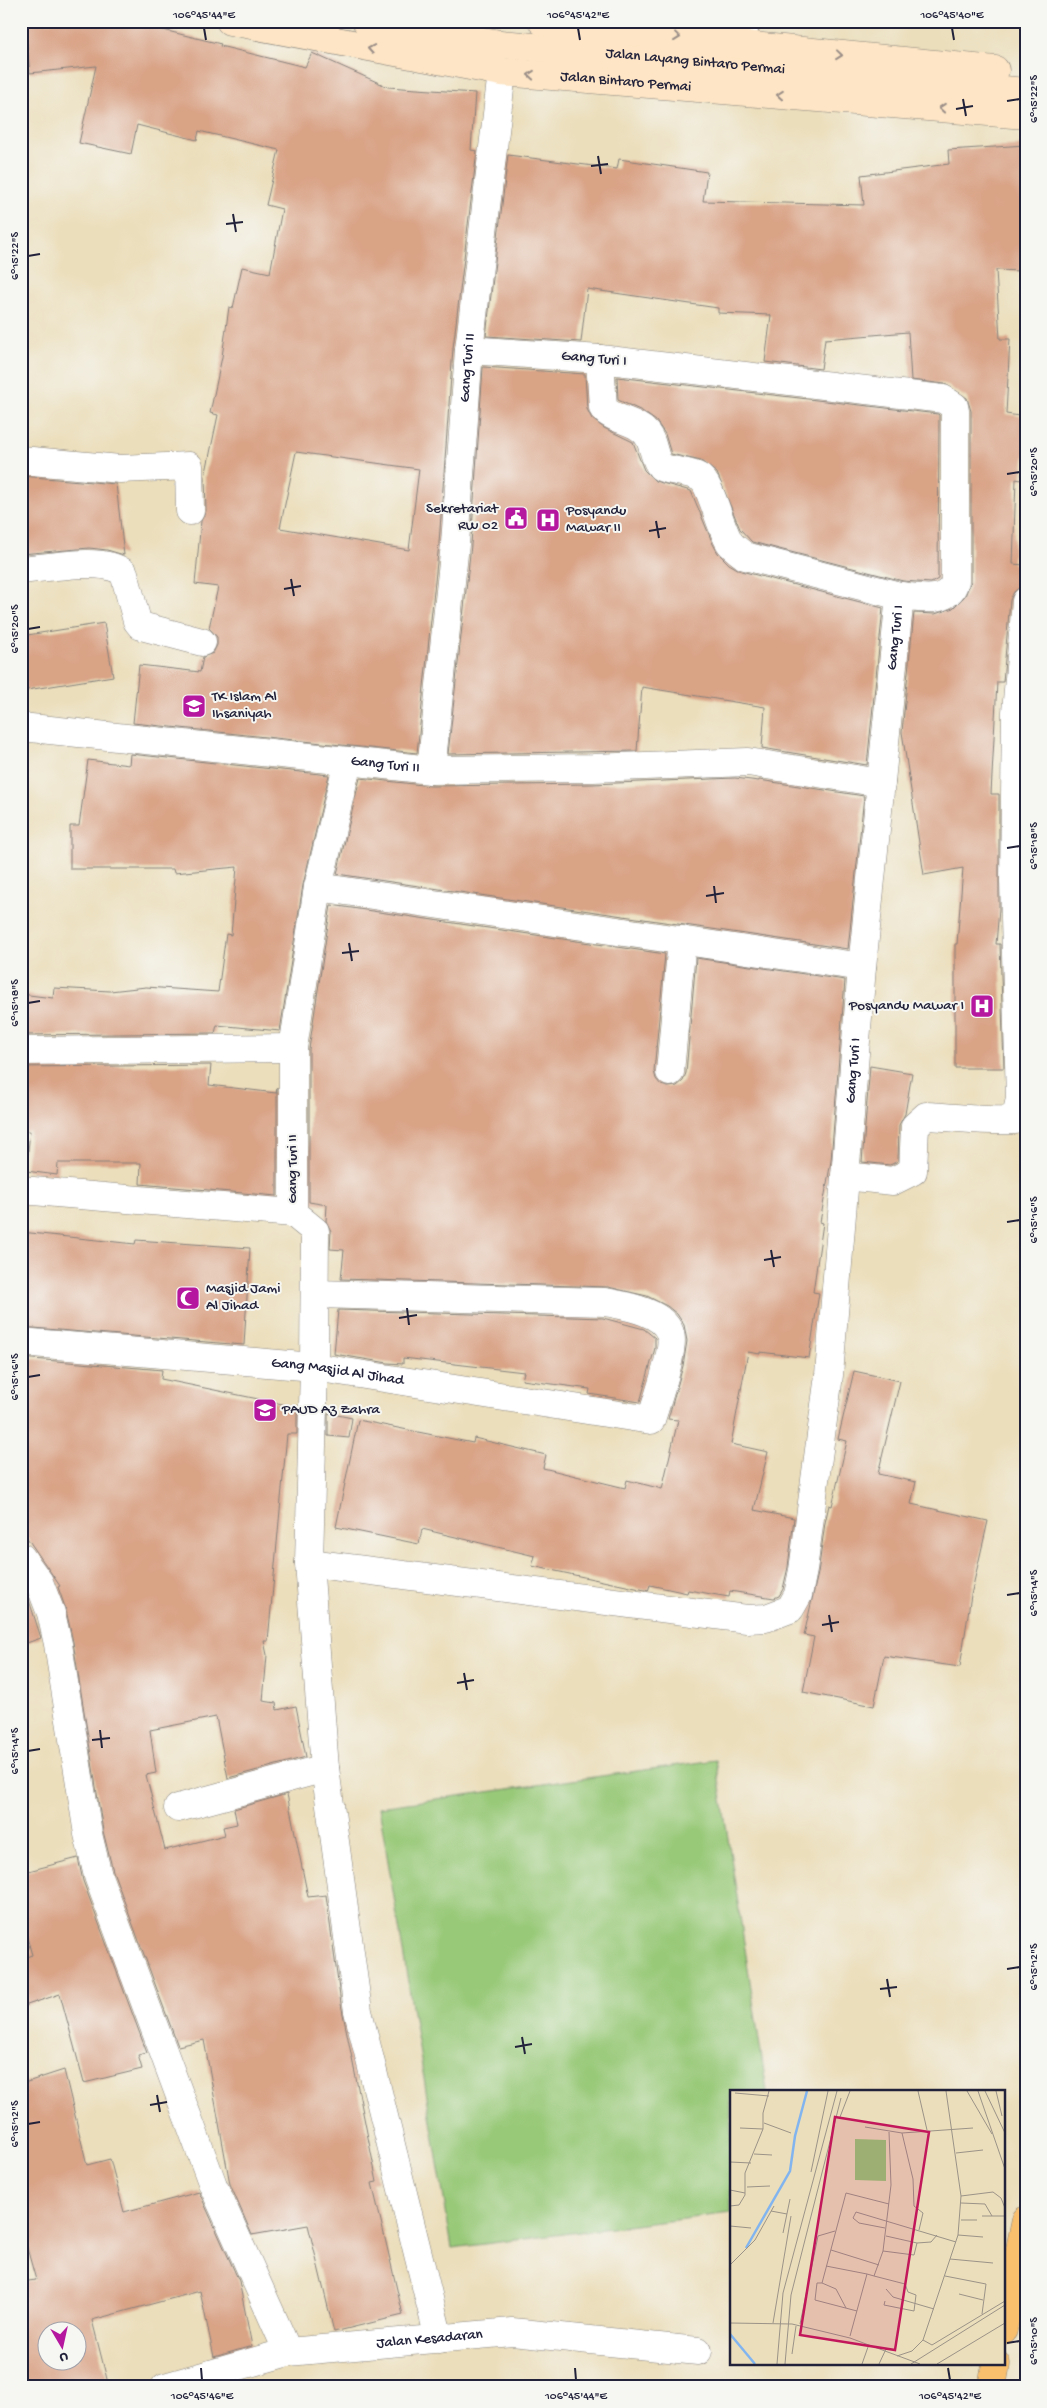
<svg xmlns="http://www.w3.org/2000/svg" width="1047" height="2408" font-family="'Gochi Hand',sans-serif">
	<rect width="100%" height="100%" fill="#f6f6f2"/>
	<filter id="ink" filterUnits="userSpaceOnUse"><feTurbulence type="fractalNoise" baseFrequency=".02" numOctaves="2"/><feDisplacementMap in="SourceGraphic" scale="10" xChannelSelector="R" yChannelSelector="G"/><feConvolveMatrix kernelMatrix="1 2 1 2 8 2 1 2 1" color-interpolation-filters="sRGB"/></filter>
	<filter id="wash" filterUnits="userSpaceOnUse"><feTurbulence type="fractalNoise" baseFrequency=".0096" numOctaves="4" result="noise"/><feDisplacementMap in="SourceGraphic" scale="20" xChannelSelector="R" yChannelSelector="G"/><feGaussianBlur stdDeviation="1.12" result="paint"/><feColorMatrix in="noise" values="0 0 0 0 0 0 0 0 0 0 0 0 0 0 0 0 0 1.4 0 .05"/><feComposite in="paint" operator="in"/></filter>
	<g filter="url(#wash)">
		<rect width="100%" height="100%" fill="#ebdebb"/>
		<path fill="#98c978" stroke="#5d765a" d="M716,1760L767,2092H731V2213L452,2248L379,1807Z"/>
		<g id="blocks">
			<path fill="#d9a386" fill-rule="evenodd" d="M62,21H126L221,44L220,46L305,67L312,53L388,87L475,93L471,150L477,151L453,348L439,543L417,753L133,723L139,665L200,672L203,657L213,653L217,645V637L209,628L218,587L195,584L201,521L206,511L205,477L218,415L210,413L222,357L229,307L233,308L242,267L270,273L282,209L266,205L279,150L199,131L197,140L137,125L131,154L79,143L96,66L30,73L25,25ZM296,452L419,469L409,550L280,528Z
				M1026,145V226L1021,271L996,270L1000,339H1010L1006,414L1026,417V448L1021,480L1016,479L1013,564L1024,565L1021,586L1014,592L1010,600L1003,682H997L991,794H999V909L996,944H1000L1004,1068H955V944H957L963,868L924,875L902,732L914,613L935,614L953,608L965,596L971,581V411L967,398L945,384L911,380L908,332L825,339L821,369L765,362L771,315L718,313V308L587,289L581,342L486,336L508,155L617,169L619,159L707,172L703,201L864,205L861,175L949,164L948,150Z
				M483,367L585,374L587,409L592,419L604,428L633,442L644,470L655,481L691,491L713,544L718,553L729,564L741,571L883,608L867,765L762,748L765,707L642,687L637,751L448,754L471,545Z
				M617,377L938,414L939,415L938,579L931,583L903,581L752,542L740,529L717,473L701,461L671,454L665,434L656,421L642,411L618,400Z
				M21,476L116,484L124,555L107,550L89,548L21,554Z
				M104,623L113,676L21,691V636Z
				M130,754L329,775L303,885L280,1031L217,1025L215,1033L21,1035V994L53,998L54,988L110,991L146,987L218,992L226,934L231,935L237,867L174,873L173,869H70V826H79L88,760L129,765Z
				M360,778L431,786L593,784L735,778L759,781V780L864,796L848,949L337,874Z
				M331,905L665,954L654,1071L656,1079L661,1085L668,1087L677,1086L683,1081L686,1073L696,958L845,980L831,1161L820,1222L823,1223L813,1292L819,1293L809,1358L760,1352V1354L748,1352L731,1444L768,1452L754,1510L794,1518L788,1567L783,1589L779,1596L774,1598L730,1591L729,1597L688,1590L687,1593L650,1585L648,1591L645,1590L532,1566L535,1556L422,1529L419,1544L336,1527L358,1420L473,1443L474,1438L546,1455L543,1468L625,1488L627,1480L662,1489L678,1420L668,1419L683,1366L687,1341L684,1325L677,1314L667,1306L647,1296L608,1287L341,1279L344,1250L330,1249L331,1231L326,1221L327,1205L309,1202V1049Z
				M211,1065L209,1085L276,1093L277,1087V1196L140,1184L141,1163H58L57,1175L26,1171L30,1131L21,1132V1067Z
				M870,1066L912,1073L905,1114L899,1125L898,1161L890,1165L862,1162Z
				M21,1232L135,1244L136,1240L250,1248L244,1345L21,1327Z
				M338,1310L603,1318L644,1329L655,1338V1348L640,1402L589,1394L590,1389L522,1380L524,1372L403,1358V1364L388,1363L334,1354Z
				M21,1358L162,1370L161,1379L297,1407V1434H287L268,1641H264L267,1655L263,1701L276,1703L277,1710L296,1706L306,1757L228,1778L216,1717L150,1730L156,1773L146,1775L165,1850L225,1835L223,1827L237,1824L234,1809L287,1794L308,1897L326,1895L341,2004L377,2182L372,2183L403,2315L334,2332L308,2225L252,2235L230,2184L204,2040L178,2046L113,1871L103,1831L73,1642L66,1610L58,1587L60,1586L21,1529Z
				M854,1371L900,1381L878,1474L916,1482L911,1504L988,1521L971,1595L960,1667L884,1656L874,1706L803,1692L814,1637L804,1635L818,1573L825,1523L829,1505L832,1506L847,1441L838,1439Z
				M328,1413L352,1418L349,1438L328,1436Z
				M28,1597L41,1638L21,1645V1600Z
				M78,1858L83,1881L147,2053L138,2055L142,2069L84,2083L60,1994L21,2007V1959L32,1955L21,1916V1873Z
				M64,2070L87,2165L110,2159L124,2212L199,2192L239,2281L252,2346L214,2357L200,2291L92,2320L109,2387H21V2282L36,2280L21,2227V2084ZM48,2330H78V2360H48Z"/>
		</g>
	</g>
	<g filter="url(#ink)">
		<use href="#blocks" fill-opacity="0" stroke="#86807b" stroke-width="1"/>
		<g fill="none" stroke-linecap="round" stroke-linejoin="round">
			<g stroke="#86807b" stroke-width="26">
				<path id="lane" d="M744,45L747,21"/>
			</g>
			<g stroke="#86807b" stroke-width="29">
				<g id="street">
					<path d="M600,359L603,408C613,420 633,420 644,431C655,441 652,457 661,467C673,472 688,471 699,477C711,483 720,528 730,543C734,548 740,552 745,556L900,596"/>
					<path d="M21,460L120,469L189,466L190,511"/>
					<path d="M21,570C49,568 103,556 124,573L137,621L141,626L202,642"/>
					<path d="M21,727L348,761"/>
					<path d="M431,770L593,768L748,762L881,783"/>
					<path d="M318,887L862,967"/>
					<path d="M21,1051L293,1048"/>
					<path d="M670,1072L682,940"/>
					<path d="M845,1176L893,1181L913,1171L915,1126L926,1116C956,1117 985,1122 1015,1120L1020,1099L1014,881L1016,712L1026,601"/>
					<path d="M21,1190L293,1213"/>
					<path id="s1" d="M21,1342L314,1367L651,1420C656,1403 676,1347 670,1333C662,1311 625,1306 605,1302L316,1294"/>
					<path d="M21,1557L39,1582L51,1613L58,1644L88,1834L98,1876L213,2185L288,2352"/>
					<path id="s2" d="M309,1563L747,1619L766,1618L790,1609L798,1595L803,1570L829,1375L862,967L900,596C920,598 948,605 955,581V411L954,406L943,399L600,359L469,350"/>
					<path d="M178,1808L325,1768"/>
					<path id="s3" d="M439,2339L358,2011L325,1768L309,1563L314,1367L315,1231L293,1213V1048L318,887L348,761L431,770L455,544L469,350L502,72"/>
					<path id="s4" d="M165,2387L288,2352L512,2332L698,2351"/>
				</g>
			</g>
			<g stroke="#86807b" stroke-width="29">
				<g id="secondary">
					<path id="s5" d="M230,21L502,72L1026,115"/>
					<path id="s6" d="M366,21L500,44L1026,92"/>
					<path d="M542,21L744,45L995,70"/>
				</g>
			</g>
			<g stroke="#86807b" stroke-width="29">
				<path id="highway" d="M1003,2330L1026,2220
					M992,2387L996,2364"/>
			</g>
			<use href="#lane" stroke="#fff" stroke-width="24"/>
			<use href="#street" stroke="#fff" stroke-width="28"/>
			<use href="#secondary" stroke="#fde5c5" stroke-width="28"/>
			<use href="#highway" stroke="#f9bf6d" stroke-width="28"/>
		</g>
		<defs><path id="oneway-chevron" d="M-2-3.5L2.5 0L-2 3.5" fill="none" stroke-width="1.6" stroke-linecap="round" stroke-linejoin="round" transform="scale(1.25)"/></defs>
		<g stroke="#9a8d87">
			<use href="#oneway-chevron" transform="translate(677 37) rotate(7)"/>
			<use href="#oneway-chevron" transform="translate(371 49) rotate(-170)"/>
			<use href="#oneway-chevron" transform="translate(839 55) rotate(6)"/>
			<use href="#oneway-chevron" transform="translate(531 75) rotate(-175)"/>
			<use href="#oneway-chevron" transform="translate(780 95) rotate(-175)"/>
			<use href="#oneway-chevron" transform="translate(942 108) rotate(-175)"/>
		</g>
	</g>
	<path fill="none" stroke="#22223b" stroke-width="2" d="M204,28L206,40M578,28L580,40M952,28L954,40M963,99L966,116M1007,101L1020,99M956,109L973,106M598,156L601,174M591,166L608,164M233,214L236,232M226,224L243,222M28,256L40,254M1007,474L1020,472M656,521L659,538M649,531L666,528M291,579L294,596M284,589L301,586M28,629L40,627M1007,848L1020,846M714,886L716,903M706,896L724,893M349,943L352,961M342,953L359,951M28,1003L40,1001M1007,1222L1020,1220M771,1250L774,1267M764,1260L781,1257M407,1308L409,1325M399,1318L417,1315M28,1377L40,1375M1007,1595L1020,1593M829,1615L832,1632M822,1625L839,1622M464,1673L467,1690M457,1683L474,1680M100,1730L102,1748M92,1740L110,1738M28,1751L40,1749M1007,1969L1020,1967M887,1979L890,1997M880,1989L897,1987M522,2037L525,2054M515,2047L532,2044M157,2095L160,2112M150,2105L167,2102M28,2124L40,2122M1007,2343L1020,2341M201,2368L202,2380M575,2368L576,2380M948,2368L950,2380"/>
	<defs>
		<g id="civic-square" transform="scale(1.25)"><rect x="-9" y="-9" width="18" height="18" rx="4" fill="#b5179e" stroke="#f6f6f2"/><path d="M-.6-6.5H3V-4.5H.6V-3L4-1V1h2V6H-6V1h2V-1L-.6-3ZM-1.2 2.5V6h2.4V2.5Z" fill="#fff"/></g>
		<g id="hospital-square" transform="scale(1.25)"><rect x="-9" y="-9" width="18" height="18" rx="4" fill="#b5179e" stroke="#f6f6f2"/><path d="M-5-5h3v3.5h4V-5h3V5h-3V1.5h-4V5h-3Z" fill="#fff"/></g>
		<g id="school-square" transform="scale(1.25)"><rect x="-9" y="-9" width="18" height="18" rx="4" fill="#b5179e" stroke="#f6f6f2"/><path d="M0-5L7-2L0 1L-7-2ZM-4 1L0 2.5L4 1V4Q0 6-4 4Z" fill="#fff"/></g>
		<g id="mosque-square" transform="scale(1.25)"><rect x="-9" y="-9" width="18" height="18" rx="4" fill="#b5179e" stroke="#f6f6f2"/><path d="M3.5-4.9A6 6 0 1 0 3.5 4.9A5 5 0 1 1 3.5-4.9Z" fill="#fff"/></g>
	</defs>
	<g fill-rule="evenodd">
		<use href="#civic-square" x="516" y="518"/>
		<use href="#hospital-square" x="548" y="520"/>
		<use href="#school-square" x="194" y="706"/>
		<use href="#hospital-square" x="982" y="1006"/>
		<use href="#mosque-square" x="188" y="1298"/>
		<use href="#school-square" x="265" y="1410"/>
	</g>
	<g text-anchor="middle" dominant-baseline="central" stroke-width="4" stroke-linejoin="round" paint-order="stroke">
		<g font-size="15" fill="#22223b" stroke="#f6f6f2">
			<text stroke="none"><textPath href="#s6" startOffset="332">Jalan Layang Bintaro Permai</textPath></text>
			<text stroke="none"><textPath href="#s5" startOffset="401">Jalan Bintaro Permai</textPath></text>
			<text transform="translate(594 359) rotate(5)">Gang Turi I</text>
			<text stroke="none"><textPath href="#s3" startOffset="2094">Gang Turi II</textPath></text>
			<text stroke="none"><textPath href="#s2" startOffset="1465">Gang Turi I</textPath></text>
			<text stroke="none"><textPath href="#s3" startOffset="1644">Gang Turi II</textPath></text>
			<text stroke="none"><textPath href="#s2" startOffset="1030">Gang Turi I</textPath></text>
			<text transform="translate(293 1169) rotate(-90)">Gang Turi II</text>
			<text stroke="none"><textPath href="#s1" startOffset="318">Gang Masjid Al Jihad</textPath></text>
			<text stroke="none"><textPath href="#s4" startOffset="270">Jalan Kesadaran</textPath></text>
		</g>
		<g font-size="15" fill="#22223b" stroke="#f6f6f2" text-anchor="start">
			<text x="498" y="509" text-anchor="end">Sekretariat<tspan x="498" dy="17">RW 02</tspan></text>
			<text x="566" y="511">Posyandu<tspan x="566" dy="17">Mawar II</tspan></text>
			<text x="212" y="697">TK Islam Al<tspan x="212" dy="17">Ihsaniyah</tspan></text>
			<text x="964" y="1006" text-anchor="end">Posyandu Mawar I</text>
			<text x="206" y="1289">Masjid Jami<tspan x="206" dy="17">Al Jihad</tspan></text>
			<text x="282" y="1410">PAUD Az Zahra</text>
		</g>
	</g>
	<g transform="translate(730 2090)">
		<rect width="275" height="275" fill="#ebdebb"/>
		<path d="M125,49L156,50V91L125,90Z" fill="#98c978"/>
		<path fill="none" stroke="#82b5ef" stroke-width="2.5" d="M16,158L60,81L65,46L77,1M0,244L25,274"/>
		<path fill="none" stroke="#9b9388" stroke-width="1" d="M188,1L197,40M216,1L231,106M237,1L262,44M248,1L275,79M255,1L275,43M266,1L272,26M5,3L39,6M110,27L120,1M34,33L61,43M135,37L172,43L243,38M10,38L33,39M172,43L183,89L184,116L193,123L189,140M226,63L253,60M24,64L42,65M0,72L21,73M81,82L98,1M17,97L40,96M0,100L15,103M231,113L255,114L262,126M0,116L9,115L15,105V83L33,39V23L39,1M41,121L57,124M252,126H275M231,130H247M0,136L21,138M155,138L129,133L123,128L126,122L226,152M53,143L60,109M228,145L253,147M156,146L187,153M101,160L149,175M153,161L184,165L187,153L201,152L207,145M220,169L263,173M0,175L25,150L44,116M96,176L137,184M144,186L175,194L178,202L186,205L184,221L154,215L155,211M215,186L256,194L252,224M92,193L106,199L116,218M156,199L163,207L204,219M229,204L253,210M127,221L85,210L87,193H92L116,103L159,114M0,233L62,234L120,248L190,274M43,233L61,126M70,234L88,146L105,141M120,246L137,184L144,186L153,161L161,95L159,42M193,250L202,255L275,211M62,264L66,236M167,266L182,261L193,250L228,145L231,106L263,102L271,108L275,118M47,274L53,203L107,1M55,274L61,205L111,8M132,274L138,257M149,274L156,259M181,274L275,215M207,274L275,233"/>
		<path fill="#c2185b" fill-opacity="0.15" stroke="#c2185b" stroke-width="2.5" d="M105,27L199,42L165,260L70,245Z"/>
		<rect width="275" height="275" fill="none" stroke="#22223b" stroke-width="2.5"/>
	</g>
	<rect width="1047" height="2408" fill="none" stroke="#f6f6f2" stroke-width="55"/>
	<g transform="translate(62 2346) rotate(171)"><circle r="24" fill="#f6f6f2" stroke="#a1a1a9"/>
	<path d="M0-4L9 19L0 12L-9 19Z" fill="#b5179e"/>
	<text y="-8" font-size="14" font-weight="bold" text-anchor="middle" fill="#22223b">U</text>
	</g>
	<rect x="28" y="28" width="992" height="2352" fill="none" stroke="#22223b" stroke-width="2"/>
	<g font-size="12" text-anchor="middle" fill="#22223b">
		<text x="204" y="18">106°45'44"E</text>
		<text x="578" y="18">106°45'42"E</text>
		<text x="952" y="18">106°45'40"E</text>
		<text transform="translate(1033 99) rotate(-90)" y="4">6°15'22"S</text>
		<text transform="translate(14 256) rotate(-90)" y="4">6°15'22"S</text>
		<text transform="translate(1033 472) rotate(-90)" y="4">6°15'20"S</text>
		<text transform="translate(14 629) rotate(-90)" y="4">6°15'20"S</text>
		<text transform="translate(1033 846) rotate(-90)" y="4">6°15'18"S</text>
		<text transform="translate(14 1003) rotate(-90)" y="4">6°15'18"S</text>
		<text transform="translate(1033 1220) rotate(-90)" y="4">6°15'16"S</text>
		<text transform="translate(14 1377) rotate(-90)" y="4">6°15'16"S</text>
		<text transform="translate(1033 1593) rotate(-90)" y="4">6°15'14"S</text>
		<text transform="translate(14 1751) rotate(-90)" y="4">6°15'14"S</text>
		<text transform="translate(1033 1967) rotate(-90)" y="4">6°15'12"S</text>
		<text transform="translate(14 2124) rotate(-90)" y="4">6°15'12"S</text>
		<text transform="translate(1033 2341) rotate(-90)" y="4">6°15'10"S</text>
		<text x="202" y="2399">106°45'46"E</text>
		<text x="576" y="2399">106°45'44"E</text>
		<text x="950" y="2399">106°45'42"E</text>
	</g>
</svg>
